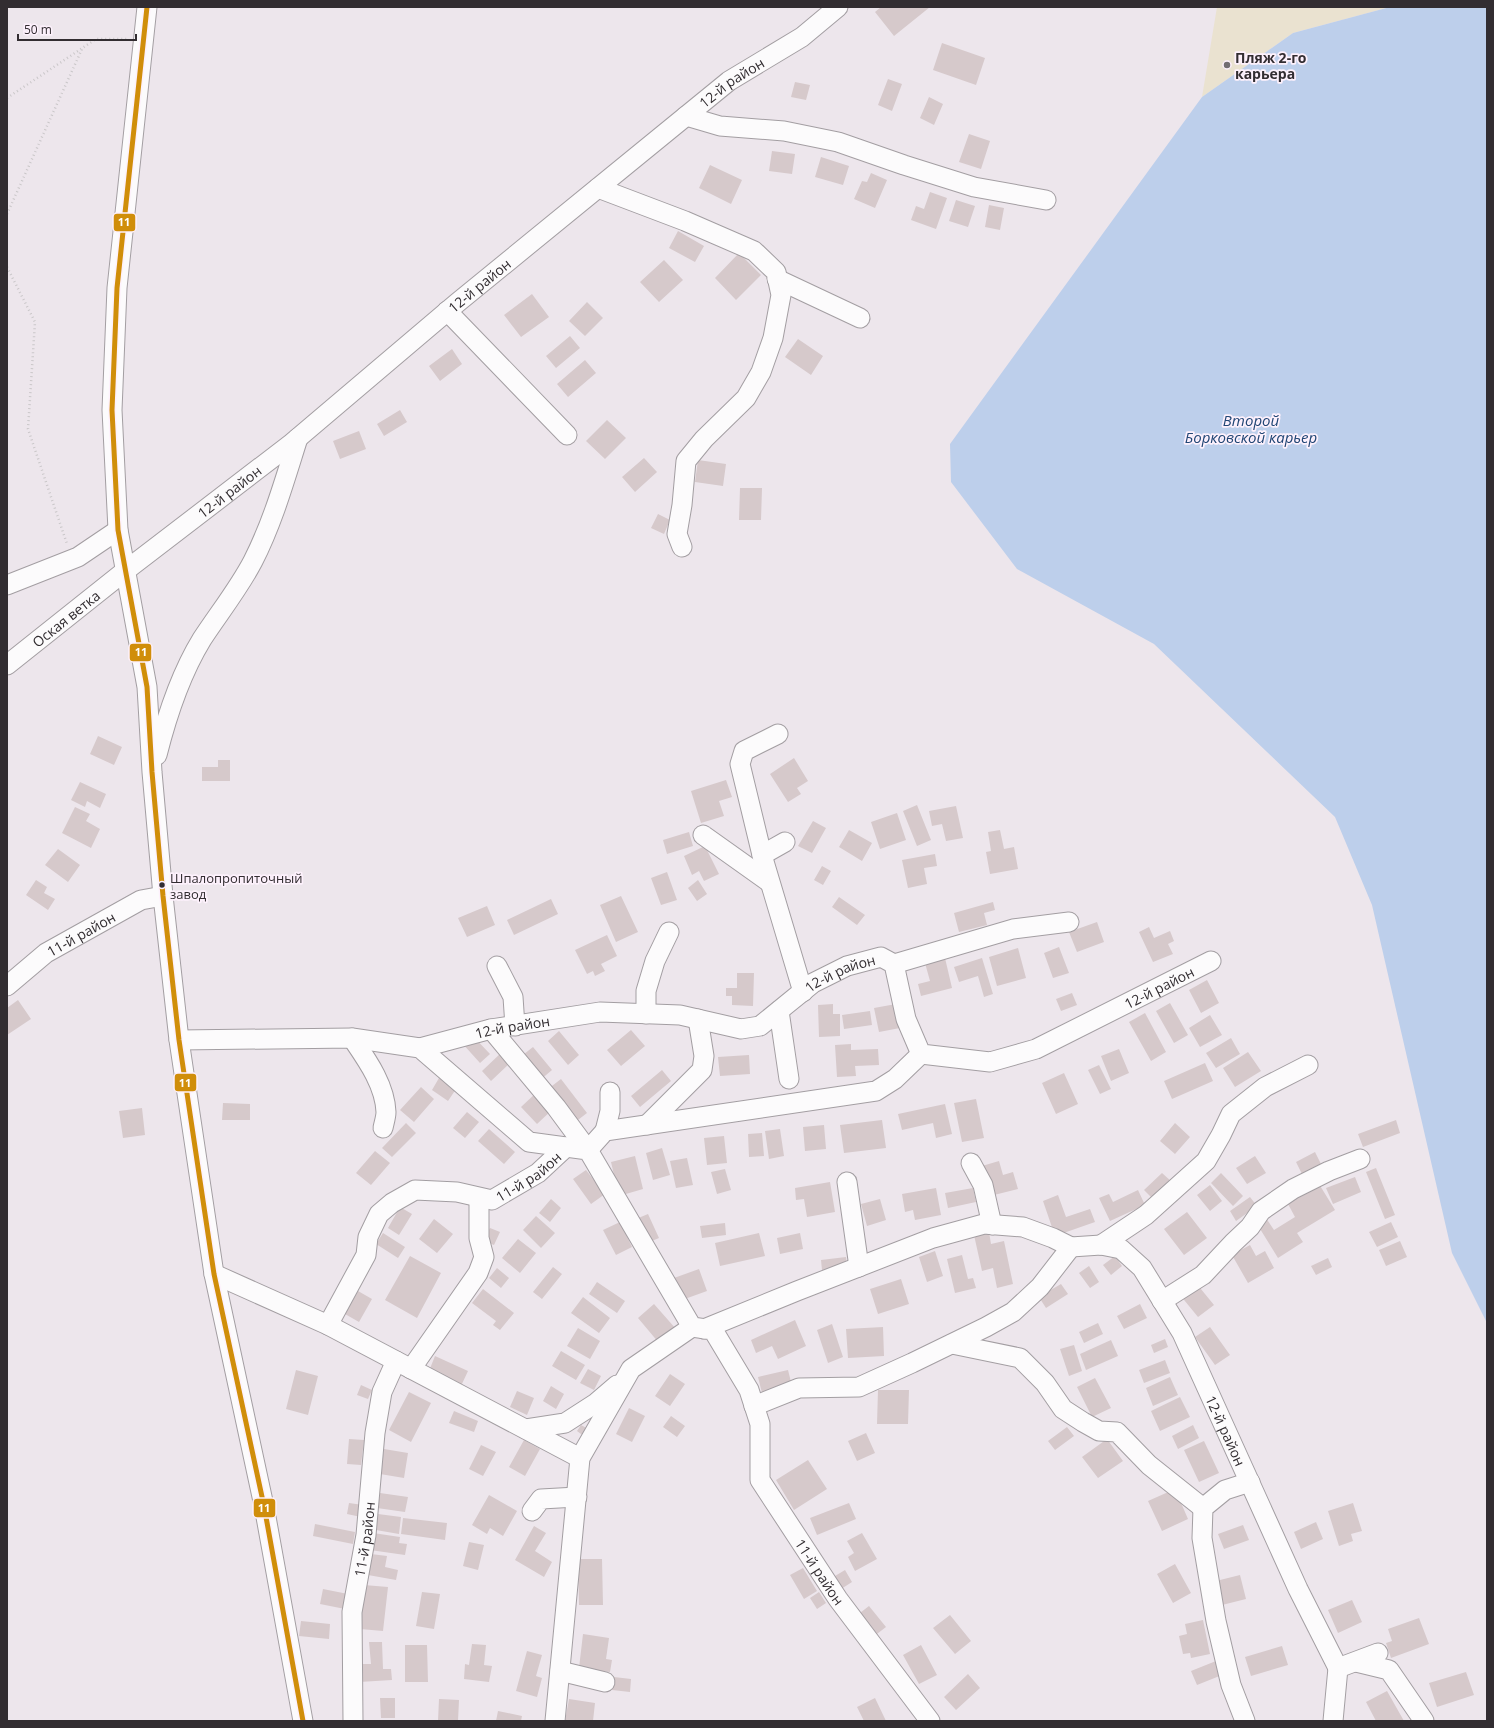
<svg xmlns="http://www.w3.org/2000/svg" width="1494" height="1728" font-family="'Open Sans',sans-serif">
	<rect width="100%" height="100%" fill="#ede6ec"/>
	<path fill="#eae2d0" d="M1217,7H1390L1293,33L1202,97Z"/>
	<path fill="#bdcfeb" d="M1390,7H1487V1323L1452,1253L1372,905L1335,817L1154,644L1017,569L951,482L950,444L1202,97L1293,33Z"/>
	<path fill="#d6c9cb" d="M881,7H930L894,36L875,12Z
		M942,43L985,58L976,85L933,70Z
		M888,79L902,84L892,111L878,105Z
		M795,82L810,85L806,100L791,97Z
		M929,97L943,104L934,125L920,118Z
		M969,134L990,141L981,169L959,162Z
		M772,151L795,154L792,174L769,171Z
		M821,157L849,166L843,185L815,177Z
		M710,165L742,180L731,204L699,188Z
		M871,173L887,180L875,208L854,199L862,181L867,182Z
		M930,192L947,198L936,229L911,220L916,206L924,209Z
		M956,200L975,206L968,227L949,221Z
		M989,205L1004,208L1000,230L985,227Z
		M678,231L704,246L695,262L669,248Z
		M739,253L761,275L736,300L715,278Z
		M664,260L683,280L659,302L640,282Z
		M532,294L549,317L521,337L504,315Z
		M587,302L603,318L585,336L569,321Z
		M570,336L580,348L556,368L546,356Z
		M798,339L823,356L811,375L785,357Z
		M452,349L462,364L440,381L429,366Z
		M585,360L596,373L568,397L557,384Z
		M400,410L407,422L384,436L377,424Z
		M607,420L626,438L605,459L586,441Z
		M359,431L366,449L340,459L333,441Z
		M644,458L657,472L635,492L622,477Z
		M698,460L726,464L723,486L695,482Z
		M740,488H762L761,520H739Z
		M658,514L670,520L664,534L651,528Z
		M98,736L122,747L114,765L90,754Z
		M794,758L808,781L797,788L801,794L788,802L770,774Z
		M218,760H230V781H202V767H218Z
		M726,780L732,797L719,801L724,816L701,823L691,791Z
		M80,782L106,794L100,808L87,801L85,807L71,800Z
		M917,805L931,840L917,846L903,811Z
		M956,806L963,838L946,841L942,824L932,826L929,811Z
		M75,807L90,814L86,821L100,829L91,848L62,833Z
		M897,813L906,840L880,849L871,822Z
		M813,821L826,828L812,853L798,846Z
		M849,830L872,843L862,861L839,847Z
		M1000,830L1004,849L1014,847L1018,869L990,874L986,852L991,851L988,832Z
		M689,832L693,846L667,854L663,840Z
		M705,846L719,874L704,881L699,871L692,875L684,856Z
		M58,849L80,865L68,882L45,865Z
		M935,854L937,866L924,868L927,884L908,888L902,860Z
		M822,866L831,871L823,885L814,880Z
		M667,872L677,900L661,905L651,878Z
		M36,880L47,887L44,893L55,899L48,910L26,895Z
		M698,880L707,894L697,901L688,888Z
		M621,896L638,932L616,942L600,905Z
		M839,897L865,915L857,925L832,907Z
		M551,899L558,914L514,935L507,920Z
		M993,902L995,910L984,913L987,925L959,932L954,913Z
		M487,906L495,925L467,937L458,918Z
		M1097,922L1104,942L1077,952L1069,932Z
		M1149,927L1154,938L1170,931L1174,941L1168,944L1173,954L1153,962L1139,932Z
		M607,935L617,956L601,964L605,971L595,976L593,971L587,974L575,950Z
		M1059,947L1069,973L1053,978L1044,953Z
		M1018,948L1026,978L997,986L989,957Z
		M945,958L952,988L921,996L918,984L930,981L925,963Z
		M982,958L993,994L984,997L978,976L959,982L954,967Z
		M737,973H754L753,1006L732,1005V996H726V988H737Z
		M1207,980L1219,1003L1201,1013L1189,990Z
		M1072,993L1077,1005L1061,1011L1056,999Z
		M18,1000L31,1019L7,1035V1008Z
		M1170,1003L1188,1035L1174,1043L1156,1011Z
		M833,1004V1014H840V1036L819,1037L818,1005Z
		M896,1004L900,1028L879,1032L874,1008Z
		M870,1011L872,1025L844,1029L842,1015Z
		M1145,1013L1166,1052L1151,1061L1129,1022Z
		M1210,1015L1222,1035L1200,1047L1189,1028Z
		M631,1030L645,1046L621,1066L607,1050Z
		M559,1031L579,1055L568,1065L548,1041Z
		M471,1034L490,1054L480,1063L462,1043Z
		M1231,1038L1240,1054L1216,1068L1206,1053Z
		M851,1044V1050L878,1049L879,1065L855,1066L856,1076L837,1077L835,1045Z
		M533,1047L552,1070L539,1081L519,1058Z
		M1119,1049L1129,1073L1111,1081L1101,1056Z
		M502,1052L512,1061L491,1081L482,1071Z
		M1248,1052L1261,1071L1235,1087L1223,1068Z
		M749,1055L750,1074L720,1076L718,1057Z
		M1205,1063L1213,1081L1172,1099L1164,1081Z
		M1099,1065L1111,1089L1100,1094L1088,1070Z
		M662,1070L671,1081L640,1107L631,1096Z
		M1064,1073L1078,1104L1056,1114L1042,1083Z
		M439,1078L456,1089L448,1101L432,1090Z
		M561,1079L587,1113L574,1123L548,1089Z
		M421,1087L434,1099L414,1122L400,1110Z
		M537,1092L553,1109L537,1124L521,1107Z
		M976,1099L984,1138L962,1142L954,1103Z
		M223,1103L250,1104V1120H222Z
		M945,1104L952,1134L936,1138L933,1123L902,1130L898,1114Z
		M142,1108L145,1135L123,1138L119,1111Z
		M467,1112L479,1122L465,1138L453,1128Z
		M882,1120L886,1148L844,1153L840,1125Z
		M1396,1120L1400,1133L1363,1147L1358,1134Z
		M406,1123L416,1133L392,1157L382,1148Z
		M1175,1123L1190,1137L1175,1154L1160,1141Z
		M824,1125L826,1149L805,1151L803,1127Z
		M489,1129L515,1152L504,1164L478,1141Z
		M780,1129L784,1156L769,1159L765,1131Z
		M762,1133L764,1156L749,1157L748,1134Z
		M724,1136L727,1163L707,1165L704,1138Z
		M662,1148L670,1175L653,1180L646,1153Z
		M375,1151L390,1163L371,1185L356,1173Z
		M1315,1152L1322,1166L1303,1176L1296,1162Z
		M635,1156L643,1189L619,1196L611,1162Z
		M1255,1156L1266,1173L1247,1184L1236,1168Z
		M687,1158L693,1185L676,1188L670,1161Z
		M999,1161L1003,1175L1013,1172L1018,1189L990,1196L982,1166Z
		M1376,1168L1395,1215L1385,1219L1366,1172Z
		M725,1169L731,1190L717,1194L711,1172Z
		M586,1170L605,1194L591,1204L573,1179Z
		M1162,1173L1172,1182L1154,1200L1144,1190Z
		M1221,1173L1243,1196L1233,1206L1211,1183Z
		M1355,1177L1361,1192L1333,1204L1326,1188Z
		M830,1182L835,1212L807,1217L804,1199L796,1200L795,1188Z
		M1319,1184L1335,1210L1297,1233L1303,1242L1278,1258L1257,1224L1266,1218L1274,1230L1295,1217L1288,1204Z
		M1210,1185L1222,1201L1210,1211L1197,1195Z
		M936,1188L941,1215L915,1220L913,1210L905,1212L902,1194Z
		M973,1188L976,1202L948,1208L945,1193Z
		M1138,1190L1145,1205L1110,1221L1099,1198L1109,1194L1113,1202Z
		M1058,1195L1066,1217L1090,1209L1095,1222L1055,1236L1043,1201Z
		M1250,1197L1257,1206L1236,1221L1230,1211Z
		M551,1199L561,1208L550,1222L539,1213Z
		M880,1199L886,1220L867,1226L861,1204Z
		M400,1207L412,1214L399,1235L388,1228Z
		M1187,1212L1207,1238L1184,1255L1164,1229Z
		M648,1214L659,1238L647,1243L636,1219Z
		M536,1216L555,1233L541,1248L523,1230Z
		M434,1219L453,1234L437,1253L419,1239Z
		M620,1222L632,1247L616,1255L603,1230Z
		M1391,1222L1398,1237L1377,1247L1369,1232Z
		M725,1223L726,1235L702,1238L700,1226Z
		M490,1228L500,1232L494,1245L484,1241Z
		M989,1232L991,1244L1004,1241L1013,1284L997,1288L993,1268L982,1271L974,1235Z
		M383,1233L405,1247L398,1258L376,1244Z
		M759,1233L765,1256L720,1266L715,1243Z
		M800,1233L803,1249L780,1254L777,1238Z
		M518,1239L536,1253L520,1273L502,1258Z
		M1400,1241L1407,1257L1386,1266L1379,1250Z
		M1250,1245L1256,1256L1265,1251L1274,1268L1248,1283L1232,1255Z
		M935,1251L943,1276L927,1282L919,1257Z
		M962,1255L968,1279L973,1278L976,1288L955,1293L947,1259Z
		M410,1256L441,1273L417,1318L385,1300Z
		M1115,1256L1122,1266L1111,1275L1103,1265Z
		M846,1257L847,1267L822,1270L821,1260Z
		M1328,1258L1332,1267L1316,1275L1311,1266Z
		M1089,1266L1099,1282L1090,1288L1079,1273Z
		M553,1267L562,1274L542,1299L533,1292Z
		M497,1268L509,1278L501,1288L489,1278Z
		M699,1269L707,1291L682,1300L674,1278Z
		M901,1279L909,1304L878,1314L870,1289Z
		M597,1282L625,1301L617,1313L589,1294Z
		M1196,1283L1214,1305L1198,1317L1180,1295Z
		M1061,1284L1068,1294L1046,1308L1037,1294L1047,1288L1049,1291Z
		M483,1289L514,1313L500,1330L493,1325L496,1321L472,1303Z
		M358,1291L372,1299L359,1322L345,1314Z
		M583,1297L610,1318L599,1333L571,1313Z
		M654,1304L676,1329L659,1343L638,1318Z
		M1140,1304L1147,1318L1124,1329L1117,1316Z
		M795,1320L806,1346L778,1359L772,1346L756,1353L751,1340Z
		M1098,1323L1103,1334L1084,1343L1079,1332Z
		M832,1324L843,1357L828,1363L817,1330Z
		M883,1327L884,1356L848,1358L846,1329Z
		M1210,1327L1230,1355L1215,1365L1195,1337Z
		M578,1328L600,1341L590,1359L567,1346Z
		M1165,1339L1168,1347L1154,1353L1151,1345Z
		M1111,1340L1118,1356L1086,1370L1080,1354Z
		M1074,1345L1082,1371L1069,1376L1060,1349Z
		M561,1351L585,1365L576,1380L552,1366Z
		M435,1356L468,1371L461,1386L429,1371Z
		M1165,1360L1170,1373L1144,1383L1139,1370Z
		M588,1369L601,1376L594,1390L580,1383Z
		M296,1370L318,1376L308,1415L286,1409Z
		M788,1370L792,1386L762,1393L758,1377Z
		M670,1374L685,1384L670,1406L655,1396Z
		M1170,1377L1178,1395L1153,1406L1146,1388Z
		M1095,1378L1111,1408L1092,1417L1077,1387Z
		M361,1385L372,1390L368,1399L357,1395Z
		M551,1386L564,1394L556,1409L543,1401Z
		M878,1390H909L908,1424H877Z
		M517,1391L534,1398L527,1415L510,1407Z
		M409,1392L431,1403L411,1442L389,1430Z
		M1180,1397L1190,1417L1160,1431L1151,1411Z
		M629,1408L645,1416L632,1442L616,1434Z
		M454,1411L478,1421L474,1432L449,1423Z
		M671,1416L685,1426L677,1437L663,1427Z
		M581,1425L590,1430L585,1437L577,1431Z
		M1193,1425L1199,1438L1178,1449L1172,1436Z
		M1067,1427L1074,1436L1055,1450L1048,1441Z
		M866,1433L875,1453L857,1461L848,1441Z
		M349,1439L364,1440L361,1465L347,1464Z
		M1107,1439L1123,1461L1098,1478L1082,1457Z
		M524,1440L540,1449L525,1476L509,1467Z
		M1204,1441L1219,1473L1199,1482L1184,1450Z
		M481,1445L496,1452L483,1476L469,1469Z
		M384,1449L408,1453L404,1478L380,1474Z
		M808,1460L827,1489L794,1510L776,1480Z
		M1175,1489L1188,1519L1162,1531L1148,1501Z
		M380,1493L408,1497L405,1512L377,1508Z
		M489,1495L517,1511L503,1536L490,1528L487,1534L472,1525Z
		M349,1503L363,1505L361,1517L347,1514Z
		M849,1503L856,1519L817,1535L810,1518Z
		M1353,1503L1362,1531L1351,1534L1353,1541L1339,1546L1328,1511Z
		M378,1514L401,1517L399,1534L376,1530Z
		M403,1518L447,1523L445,1540L401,1534Z
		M1316,1522L1323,1539L1301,1549L1294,1532Z
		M315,1524L355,1532L353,1544L313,1536Z
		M1243,1525L1249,1540L1224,1549L1218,1534Z
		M534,1526L546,1533L535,1551L552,1562L544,1577L515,1560Z
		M373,1533L400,1537L399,1543L407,1544L405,1555L370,1550Z
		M862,1533L877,1559L855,1571L848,1557L854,1553L847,1541Z
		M469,1542L484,1545L478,1570L463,1566Z
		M371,1554L387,1556L385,1567L398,1570L396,1580L368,1575Z
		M578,1559H602L603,1605H579Z
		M1175,1564L1191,1593L1173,1603L1157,1574Z
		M803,1568L817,1591L804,1599L790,1575Z
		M845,1570L852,1582L838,1591L830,1579Z
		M1240,1575L1246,1599L1222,1605L1216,1581Z
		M364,1585L388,1587L383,1631L360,1629Z
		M323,1589L348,1594L345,1609L320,1604Z
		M422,1592L440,1594L434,1629L416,1626Z
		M819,1592L826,1603L817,1609L810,1598Z
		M1352,1600L1362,1622L1338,1633L1328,1610Z
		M869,1606L886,1627L873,1637L856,1616Z
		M950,1615L971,1641L955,1654L933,1628Z
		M1419,1618L1429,1644L1391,1658L1386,1643L1392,1641L1388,1629Z
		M1203,1620L1210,1654L1191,1658L1190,1653L1183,1654L1179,1636L1187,1634L1185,1624Z
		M301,1621L330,1624L329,1639L299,1636Z
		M583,1634L609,1638L606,1659L612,1660L610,1672L579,1668Z
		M369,1642H382L383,1669H391L392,1680L359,1682L358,1664H371Z
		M472,1644L486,1645L484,1665L492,1666L489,1682L464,1679L465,1664L469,1665Z
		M405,1645H427L428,1682H405Z
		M921,1645L937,1675L919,1684L903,1655Z
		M1282,1646L1288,1665L1251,1676L1245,1657Z
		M527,1651L542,1655L536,1676L542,1678L537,1697L516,1691Z
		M1216,1661L1222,1675L1197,1685L1191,1671Z
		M1466,1672L1474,1695L1437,1707L1429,1683Z
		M968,1674L980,1688L956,1710L944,1697Z
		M614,1677L631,1679L630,1692L612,1690Z
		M1387,1691L1404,1721H1376L1366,1702Z
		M380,1698H395V1718H381Z
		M875,1698L886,1721H864L857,1707Z
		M439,1699L459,1700L458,1721H438Z
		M569,1699L595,1703L593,1721H565Z
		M498,1711L522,1716L521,1721H496Z"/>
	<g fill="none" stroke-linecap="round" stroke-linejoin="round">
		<g stroke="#a39ea2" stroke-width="21">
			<g id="minor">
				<path d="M147,7L117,288L112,410L118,530L147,687L152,772L163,896L179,1040L214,1274L264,1506L303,1721"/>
				<path d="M686,116L720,126L784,131L838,142L904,165L974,187L1046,200"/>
				<path d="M598,188L685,221L754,251L776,272L781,295L773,338L761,372L746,398L704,439L686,461L682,505L677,534L682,547"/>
				<path d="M777,279L860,318"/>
				<path d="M447,311L567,435"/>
				<path d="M7,585L78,557L118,530"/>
				<path id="s1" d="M7,665L125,571L292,443L457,303L729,81L802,37L838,7"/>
				<path d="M778,734L744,751L740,764L762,855L803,992"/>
				<path d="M157,755C167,715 180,675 202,639C219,613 239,588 253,561C273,522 285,479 298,438"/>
				<path d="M703,835L769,882"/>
				<path d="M762,855L785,842"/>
				<path d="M894,964L1013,929L1069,922"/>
				<path d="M497,966L513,997L515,1026"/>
				<path id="s2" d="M7,986L46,953L141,900L163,896"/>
				<path d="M779,1011L789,1079"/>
				<path d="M646,1014V991L655,961L669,932"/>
				<path d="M491,1029L556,1107L587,1149"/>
				<path d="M352,1038C367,1060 385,1085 386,1112C386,1117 384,1123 383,1128"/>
				<path id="s3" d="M179,1040L352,1038L420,1048L529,1142L588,1150L692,1327L713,1330L749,1390L760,1424V1480L838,1599L930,1721"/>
				<path id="s4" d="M420,1048L491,1029L600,1012L680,1015L741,1029L760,1026L813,983L847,966L881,957L894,964L906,1019L921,1054L990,1062L1036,1049L1211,961"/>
				<path d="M647,1125L702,1070L704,1056L698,1019"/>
				<path d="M605,1131L610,1111V1092"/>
				<path d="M588,1150L605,1131L876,1091L895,1079L921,1054"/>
				<path d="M971,1163L983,1185L992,1225"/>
				<path d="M847,1182L859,1267"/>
				<path d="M1101,1245L1146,1215L1206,1161L1221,1135L1231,1114L1265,1087L1308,1065"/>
				<path id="s5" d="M1071,1247L1101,1245L1121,1249L1142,1268L1182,1333L1298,1589L1338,1668"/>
				<path d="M214,1274L328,1325L580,1458"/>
				<path d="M1162,1301L1203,1275L1233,1243L1250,1227L1261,1211L1293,1189L1329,1171L1360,1159"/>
				<path id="s6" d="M328,1325L366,1255L368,1237L379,1214L392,1203L415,1190L457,1192L492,1200L538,1173L566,1147"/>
				<path d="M704,1329L797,1291L933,1238L984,1224L1023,1227L1053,1238L1071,1247L1040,1287L1013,1312L986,1327L912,1363L859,1387L799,1388L754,1406"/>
				<path d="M952,1344L1020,1358L1045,1383L1063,1409L1083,1422L1099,1431L1117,1432L1149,1465L1203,1508"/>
				<path d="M411,1369L478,1273L484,1257L479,1238V1198"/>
				<path d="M526,1429L565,1423L596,1403L617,1385"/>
				<path d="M532,1511L541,1499L577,1497"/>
				<path d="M1356,1662L1389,1670L1424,1721"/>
				<path d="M560,1671L605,1682"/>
				<path id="s7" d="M353,1721L352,1612L366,1535L375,1433L382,1392L396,1361"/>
				<path d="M555,1721L580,1458L631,1369L692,1327"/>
				<path d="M1245,1721L1231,1685L1216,1621L1202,1538L1203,1508L1225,1490L1250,1482"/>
				<path d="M1333,1721L1338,1668L1378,1653"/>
			</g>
		</g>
		<path stroke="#cac7c9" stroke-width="2.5" stroke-dasharray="1 3" stroke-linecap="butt" d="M7,98L96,39H127
			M7,214L82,49
			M7,267L35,322L28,429L67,544"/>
		<use href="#minor" stroke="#fcfbfc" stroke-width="19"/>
		<g stroke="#fdf1fc" stroke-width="8">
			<path id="bus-1" d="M147,7L117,288L112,410L118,530L147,687L152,772L163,896L179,1040L214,1274L264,1506L303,1721"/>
		</g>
		<use href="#bus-1" stroke="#d08e0a" stroke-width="5"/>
	</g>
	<circle fill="#736e72" stroke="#fdf1fc" stroke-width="1.5" cx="1227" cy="65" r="4"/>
	<circle fill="#322d31" stroke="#fdf1fc" stroke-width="1.5" cx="162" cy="885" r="3.5"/>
	<g text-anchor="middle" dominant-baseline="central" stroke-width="3.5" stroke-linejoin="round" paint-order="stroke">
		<g font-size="13" fill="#322d31" stroke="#fdf1fc" text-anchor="start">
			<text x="170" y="878">Шпалопропиточный<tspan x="170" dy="16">завод</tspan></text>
		</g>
		<g font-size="14" font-weight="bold" fill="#322d31" stroke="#fdf1fc" text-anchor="start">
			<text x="1235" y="57">Пляж 2-го<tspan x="1235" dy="16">карьера</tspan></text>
		</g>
		<g font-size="14" fill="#322d31" stroke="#fdf1fc">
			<text stroke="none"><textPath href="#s1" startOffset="930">12-й район</textPath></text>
			<text stroke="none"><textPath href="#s1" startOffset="606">12-й район</textPath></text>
			<text stroke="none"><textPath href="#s1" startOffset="282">12-й район</textPath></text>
			<text stroke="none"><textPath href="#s1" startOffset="75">Оская ветка</textPath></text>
			<text stroke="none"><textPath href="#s2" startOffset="91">11-й район</textPath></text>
			<text stroke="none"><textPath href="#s4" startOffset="443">12-й район</textPath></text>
			<text stroke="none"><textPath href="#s4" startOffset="851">12-й район</textPath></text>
			<text stroke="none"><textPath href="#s4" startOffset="95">12-й район</textPath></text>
			<text stroke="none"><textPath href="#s6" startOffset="288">11-й район</textPath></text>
			<text stroke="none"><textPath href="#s5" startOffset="262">12-й район</textPath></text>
			<text stroke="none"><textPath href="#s7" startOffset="183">11-й район</textPath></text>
			<text stroke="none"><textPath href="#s3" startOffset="943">11-й район</textPath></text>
		</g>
		<g font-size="15" font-style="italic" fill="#214675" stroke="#fdf1fc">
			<text x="1251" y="420">Второй<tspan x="1251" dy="17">Борковской карьер</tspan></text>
		</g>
	</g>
	<g stroke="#fdf1fc" stroke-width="1.5">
		<rect x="113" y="213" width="23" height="19" rx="4" fill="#d08e0a"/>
		<rect x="129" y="643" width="23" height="19" rx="4" fill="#d08e0a"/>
		<rect x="174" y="1073" width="23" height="19" rx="4" fill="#d08e0a"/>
		<rect x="253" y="1498" width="23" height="20" rx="4" fill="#d08e0a"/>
	</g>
	<g font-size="11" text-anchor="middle" font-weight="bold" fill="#fff">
		<text x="124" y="226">11</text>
		<text x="141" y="656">11</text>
		<text x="185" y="1087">11</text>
		<text x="264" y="1512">11</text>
	</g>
	<rect width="1494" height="1728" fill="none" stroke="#322d31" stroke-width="16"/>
	<path d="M18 34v6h118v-6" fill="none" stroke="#322d31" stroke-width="2"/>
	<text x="24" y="34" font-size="12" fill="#322d31" stroke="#fdf1fc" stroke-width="3" paint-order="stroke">50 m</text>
</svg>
